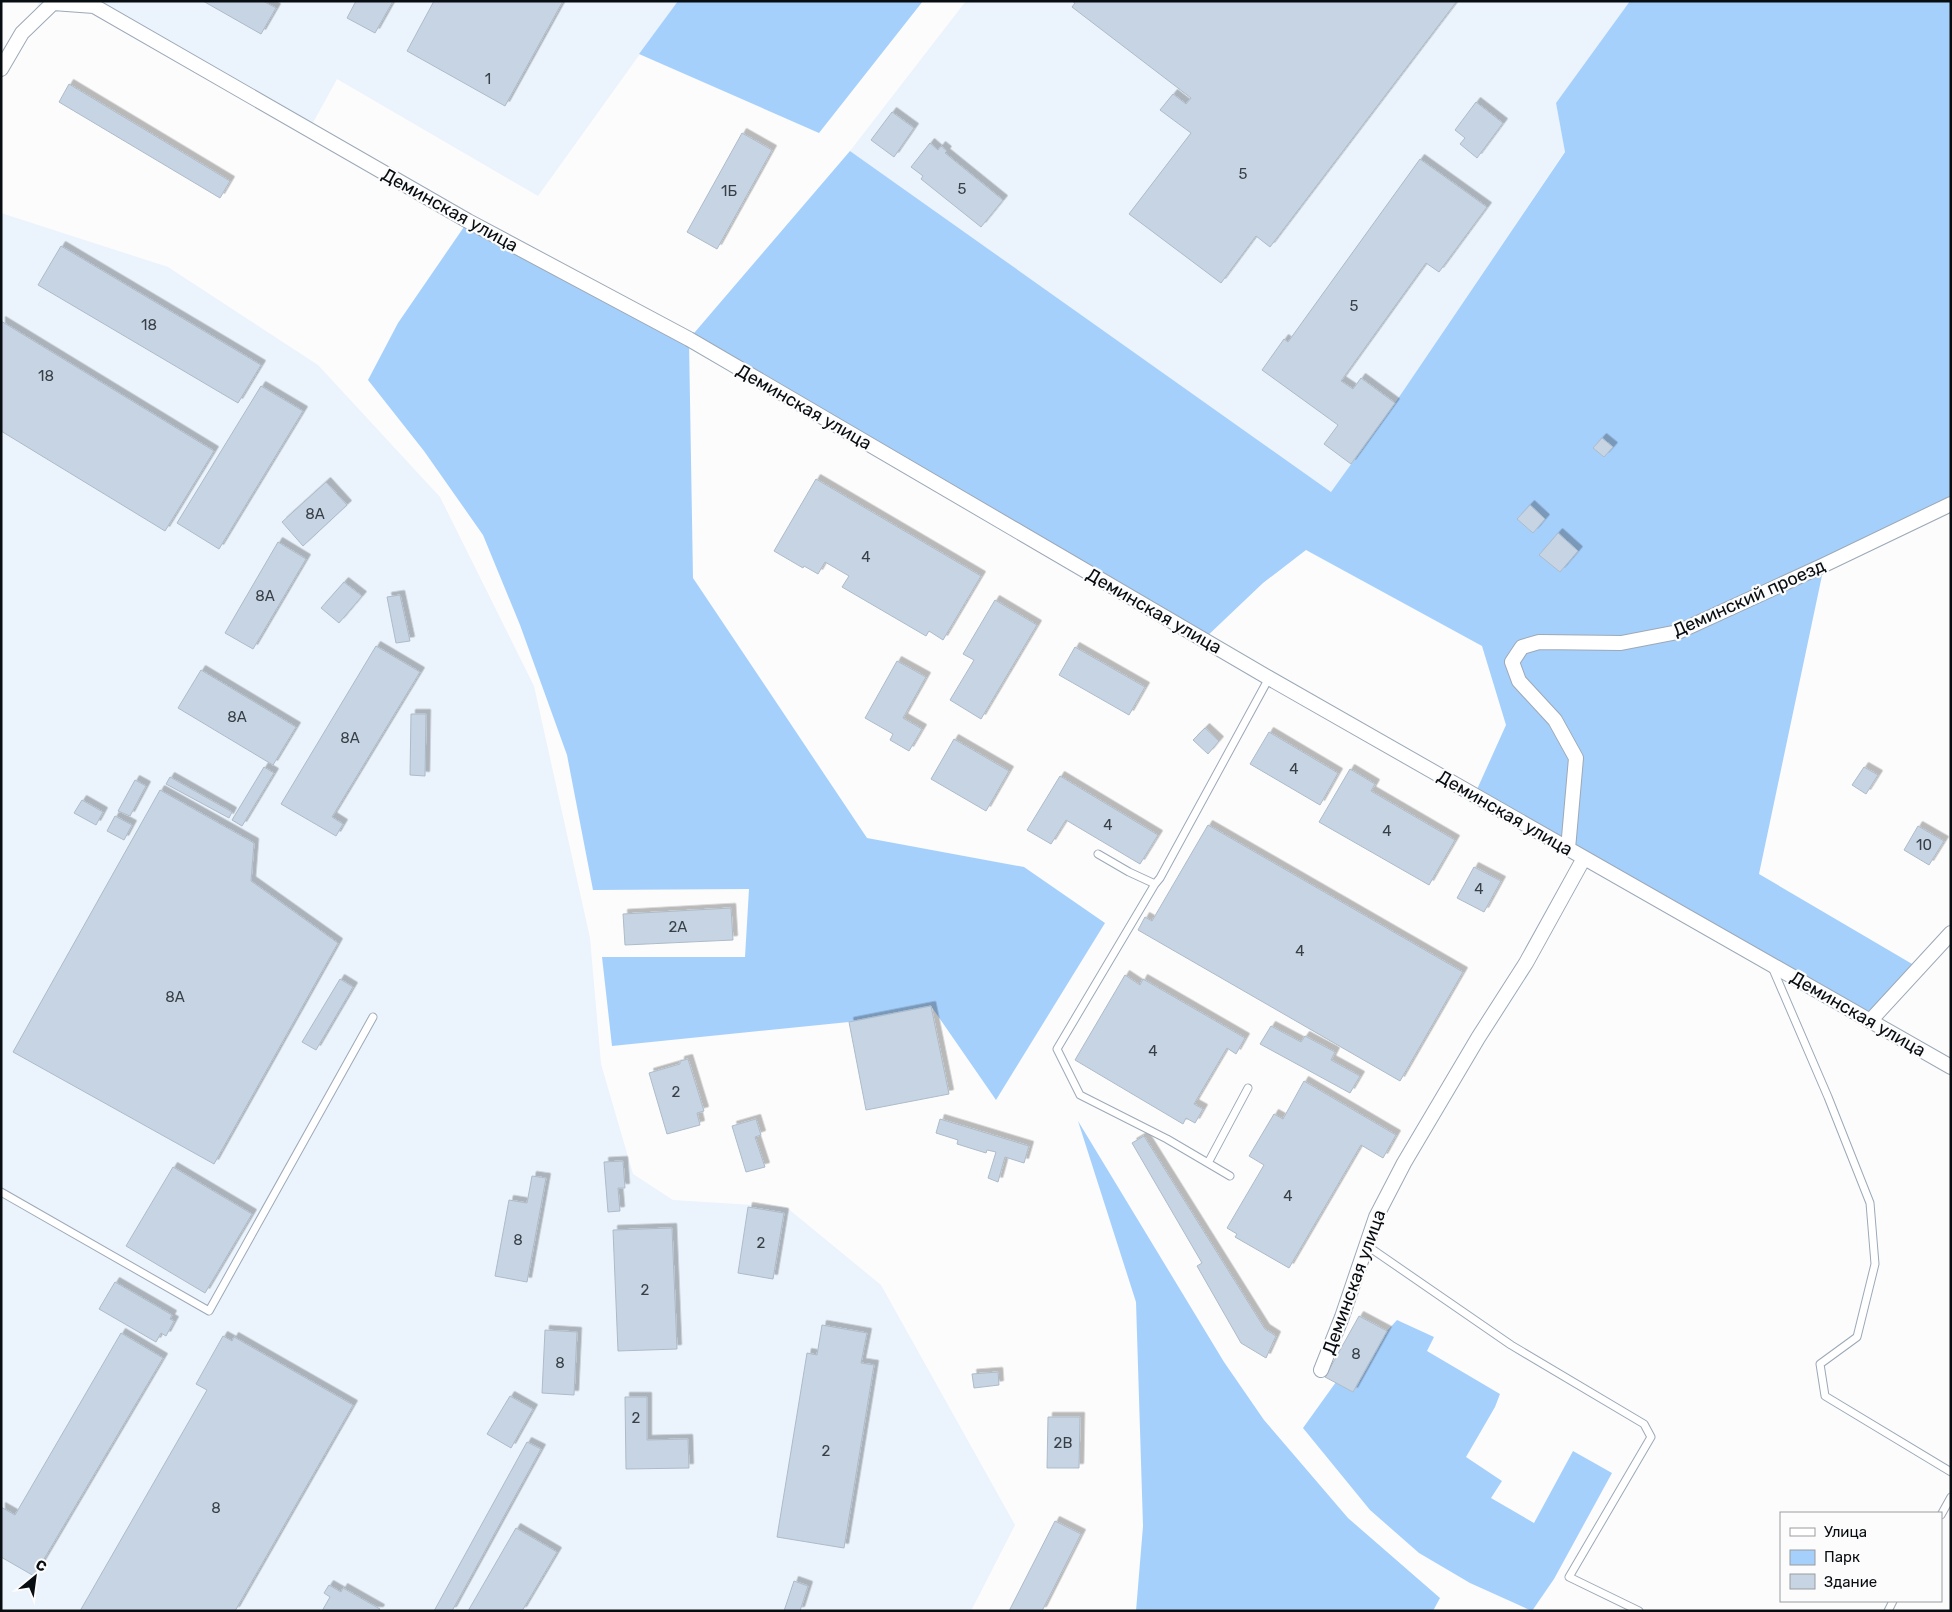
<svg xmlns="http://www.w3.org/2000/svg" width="1952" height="1612" font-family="Rubik,sans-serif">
	<defs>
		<filter id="shadow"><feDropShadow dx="4.5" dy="-4.5" stdDeviation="0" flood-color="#0004"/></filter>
	</defs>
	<rect width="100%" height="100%" fill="#fcfcfc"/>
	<path fill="#ebf3fc" d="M40,1H678L538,196L337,79L309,130L94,6L53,3L22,33Z
		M966,1H1630L1556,103L1565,151L1395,403L1331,493L850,151Z
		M1,213L168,267L318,365L440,497L534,686L590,938L601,1064L633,1174L673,1200L786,1207L881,1285L1015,1525L971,1611H1Z"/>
	<path fill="#a6d0fc" d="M678,1H923L819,133L639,54Z
		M1630,1H1951V504L1824,566L1759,874L1919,968L1870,1021L1474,796L1506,725L1482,646L1306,550L1263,583L1203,640L689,340L693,578L867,838L1024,867L1105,923L996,1100L931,1006L849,1022L612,1046L602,957H745L749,889L593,890L567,755L520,625L483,535L424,451L368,380L398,323L468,221L689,339L850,151L1331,492L1395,403L1565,152L1556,103Z
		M1078,1121L1224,1362L1264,1420L1348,1518L1440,1598L1433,1611H1136L1143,1526L1136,1302Z
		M1397,1320L1434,1337L1427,1351L1500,1394L1495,1407L1466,1457L1502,1481L1491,1498L1534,1523L1573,1451L1612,1473L1554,1579L1532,1611L1470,1583L1419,1553L1370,1510L1303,1428L1336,1382L1353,1392L1387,1331Z"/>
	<path fill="#c6d4e3" stroke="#adbbc9" filter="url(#shadow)" d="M203,1H263L276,8L261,34Z
		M356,1H393L375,33L347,18Z
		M434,1H563L505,106L407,51Z
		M1072,1H1457L1270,247L1256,236L1221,283L1129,214L1191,133L1160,110L1173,94L1186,104L1191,98L1072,7L1075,3Z
		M69,84L230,181L220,198L59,102Z
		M1476,102L1503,123L1477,158L1460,144L1465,138L1455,130Z
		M892,112L914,128L894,157L871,140Z
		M742,133L772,150L717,249L687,232Z
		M930,143L938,150L941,146L947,151L945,153L1003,200L981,227L921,179L923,176L911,167Z
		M1420,159L1487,207L1439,272L1426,263L1341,381L1353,389L1361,378L1395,403L1351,464L1324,444L1338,425L1262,370L1284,339L1288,342Z
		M61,246L261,365L238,403L38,285Z
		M1,321L214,451L165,531L1,431Z
		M261,386L303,411L219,549L177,523Z
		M1602,438L1613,447L1604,457L1593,448Z
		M816,479L981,576L943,640L929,631L926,636L842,587L849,576L825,562L818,574L804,566L803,568L774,551Z
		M326,482L347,505L303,546L282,522Z
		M1530,505L1545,519L1533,533L1517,519Z
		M1558,533L1578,551L1560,572L1539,555Z
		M278,542L306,559L253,649L225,633Z
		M344,582L362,596L339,623L321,608Z
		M400,595L410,641L396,643L387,597Z
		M995,600L1037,625L981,719L950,700L974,660L963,654Z
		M376,646L420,672L332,817L343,824L336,836L281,804Z
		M1075,647L1145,687L1129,715L1059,675Z
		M897,661L926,677L903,718L922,729L909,751L890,740L893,734L865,718Z
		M201,670L296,727L273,765L178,708Z
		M411,714H426L425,776L410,775Z
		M1205,728L1219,741L1208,754L1193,740Z
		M1269,732L1338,773L1320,805L1250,764Z
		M954,739L1009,771L986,811L931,779Z
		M264,767L274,773L242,826L232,820Z
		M1864,767L1878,775L1866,794L1852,785Z
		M1350,769L1375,784L1371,791L1455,840L1429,885L1319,822Z
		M1060,776L1158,835L1140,864L1066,820L1051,844L1027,830Z
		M170,777L232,812L229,818L166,784Z
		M135,780L146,786L130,816L118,811Z
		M160,790L254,843L251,881L338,943L214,1164L13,1052Z
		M82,800L103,812L96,825L74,813Z
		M115,816L132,825L124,840L107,831Z
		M1208,825L1463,972L1400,1081L1138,930L1145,917L1152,921Z
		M1918,826L1944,841L1929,865L1904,850Z
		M1474,867L1501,881L1484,912L1457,898Z
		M731,908L733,940L625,945L623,914Z
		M1125,975L1140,985L1143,979L1245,1038L1236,1054L1227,1048L1194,1104L1203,1109L1195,1123L1186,1118L1183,1124L1075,1060Z
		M340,979L353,987L316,1050L302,1042Z
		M931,1006L949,1094L866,1110L849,1022Z
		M1271,1026L1301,1042L1305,1036L1335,1052L1331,1060L1360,1076L1350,1093L1260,1044Z
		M688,1059L704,1111L697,1113L700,1125L667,1134L649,1073L680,1064V1061Z
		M1304,1081L1396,1135L1383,1158L1361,1145L1289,1268L1235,1237L1237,1234L1227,1228L1264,1165L1249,1156L1274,1114L1283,1119Z
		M756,1119L761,1135L755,1137L765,1167L746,1172L732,1126Z
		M940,1119L1029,1146L1024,1163L1005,1157L998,1182L988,1178L996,1152L987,1150L986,1153L957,1144L958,1140L936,1133Z
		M1144,1136L1265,1329L1276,1336L1266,1358L1241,1343L1197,1266L1202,1263L1132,1143Z
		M623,1161L625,1188H618L620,1211L608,1212L604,1162Z
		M173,1167L252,1214L205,1293L126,1246Z
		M532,1176L546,1178L527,1282L495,1276L509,1200L527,1203Z
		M748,1207L784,1213L773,1279L738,1273Z
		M672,1228L677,1349L618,1351L613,1230Z
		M115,1282L172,1315L170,1319L174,1321L166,1336L161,1333L156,1342L99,1309Z
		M1359,1316L1387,1331L1353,1392L1325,1377Z
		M822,1325L867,1333L861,1363L874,1365L844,1548L777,1537L807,1353L817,1355Z
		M545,1330L577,1332L574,1395L542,1393Z
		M121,1333L163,1358L34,1576L1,1557V1507L15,1515Z
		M223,1336L232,1341L234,1337L353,1405L235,1611H80L207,1390L196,1384Z
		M998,1372L999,1385L974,1388L972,1374Z
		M510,1396L533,1409L511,1448L487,1434Z
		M625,1397H647V1440L688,1439L689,1468L626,1469Z
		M1048,1417H1080L1079,1468H1047Z
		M527,1442L541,1449L452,1611H434Z
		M1055,1521L1081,1534L1042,1611H1009Z
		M516,1528L557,1552L522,1611H468Z
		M794,1581L808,1586L800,1611H784Z
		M329,1585L341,1592L343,1588L380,1609L379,1611H322L330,1597L324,1593Z"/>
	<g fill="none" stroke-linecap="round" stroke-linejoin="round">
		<g stroke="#9ca9b7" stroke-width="9">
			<path id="service" d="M1098,854L1129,872L1155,884L1160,878L1269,678
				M1155,884L1057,1049L1080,1095L1167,1139L1230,1176
				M1772,967L1828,1097L1870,1203L1875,1264L1857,1337L1820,1364L1825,1396L1951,1472
				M1208,1163L1248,1088
				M1,1192L209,1311L373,1017
				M1366,1245L1511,1345L1644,1424L1651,1437L1569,1577L1639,1611
				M1941,1515L1951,1497
				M1888,1611L1893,1601"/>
		</g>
		<g stroke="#9ca9b7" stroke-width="16">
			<path id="minor" d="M1,69L22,33L53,3L94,6L468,221L689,339L1269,678L1951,1067
				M1568,849L1576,758L1555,720L1519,681L1512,662L1522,647L1539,642L1621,643L1678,632L1824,565L1951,504
				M1870,1021L1951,933
				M1321,1370L1342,1317L1376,1217L1404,1163L1478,1038L1526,963L1584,858"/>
		</g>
		<use href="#service" stroke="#fff" stroke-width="7"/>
		<use href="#minor" stroke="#fff" stroke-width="14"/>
	</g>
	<g text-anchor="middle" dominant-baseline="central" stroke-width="4.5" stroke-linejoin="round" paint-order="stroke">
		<g font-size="15" fill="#383f46">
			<text x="488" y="79">1</text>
			<text x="1243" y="174">5</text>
			<text x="962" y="189">5</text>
			<text x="729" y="191">1Б</text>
			<text x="1354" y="306">5</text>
			<text x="149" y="325">18</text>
			<text x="46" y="376">18</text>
			<text x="315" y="514">8А</text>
			<text x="866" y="557">4</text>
			<text x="265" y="596">8А</text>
			<text x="237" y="717">8А</text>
			<text x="350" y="738">8А</text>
			<text x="1294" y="769">4</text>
			<text x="1108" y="825">4</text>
			<text x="1387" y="831">4</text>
			<text x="1924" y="845">10</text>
			<text x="1479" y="889">4</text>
			<text x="678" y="927">2А</text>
			<text x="1300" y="951">4</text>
			<text x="175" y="997">8А</text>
			<text x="1153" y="1051">4</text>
			<text x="676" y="1092">2</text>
			<text x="1288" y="1196">4</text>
			<text x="518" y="1240">8</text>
			<text x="761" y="1243">2</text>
			<text x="645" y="1290">2</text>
			<text x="1356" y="1354">8</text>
			<text x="560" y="1363">8</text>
			<text x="636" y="1418">2</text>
			<text x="1063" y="1443">2В</text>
			<text x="826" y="1451">2</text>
			<text x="216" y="1508">8</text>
		</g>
		<g font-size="18" fill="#080d11" stroke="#fcfcfc">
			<text transform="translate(450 210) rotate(29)">Деминская улица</text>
			<text transform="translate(804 407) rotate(30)">Деминская улица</text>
			<text transform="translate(1749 598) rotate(-24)">Деминский проезд</text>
			<text transform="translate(1154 611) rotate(30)">Деминская улица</text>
			<text transform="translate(1505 813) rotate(30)">Деминская улица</text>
			<text transform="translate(1858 1014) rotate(30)">Деминская улица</text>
			<text transform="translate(1354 1282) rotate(-70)">Деминская улица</text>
		</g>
	</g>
	<rect width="1952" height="1612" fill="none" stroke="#080d11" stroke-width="5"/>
	<rect x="1780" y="1512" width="162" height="90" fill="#fcfcfc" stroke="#9a9c9e"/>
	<rect x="1790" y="1528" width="25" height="8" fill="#ffffff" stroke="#9a9c9e"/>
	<text x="1824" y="1537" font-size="15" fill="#080d11">Улица</text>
	<rect x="1790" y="1550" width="25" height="15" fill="#a6d0fc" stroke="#9a9c9e"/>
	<text x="1824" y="1562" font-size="15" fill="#080d11">Парк</text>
	<rect x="1790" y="1574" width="25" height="15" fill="#c6d4e3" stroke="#9a9c9e"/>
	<text x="1824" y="1587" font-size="15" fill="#080d11">Здание</text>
	<g transform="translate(35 1577) rotate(29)" stroke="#fcfcfc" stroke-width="4" paint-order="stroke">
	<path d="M0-4L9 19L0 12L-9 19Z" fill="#080d11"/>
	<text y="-8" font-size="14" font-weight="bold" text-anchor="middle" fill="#080d11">С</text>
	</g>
</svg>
